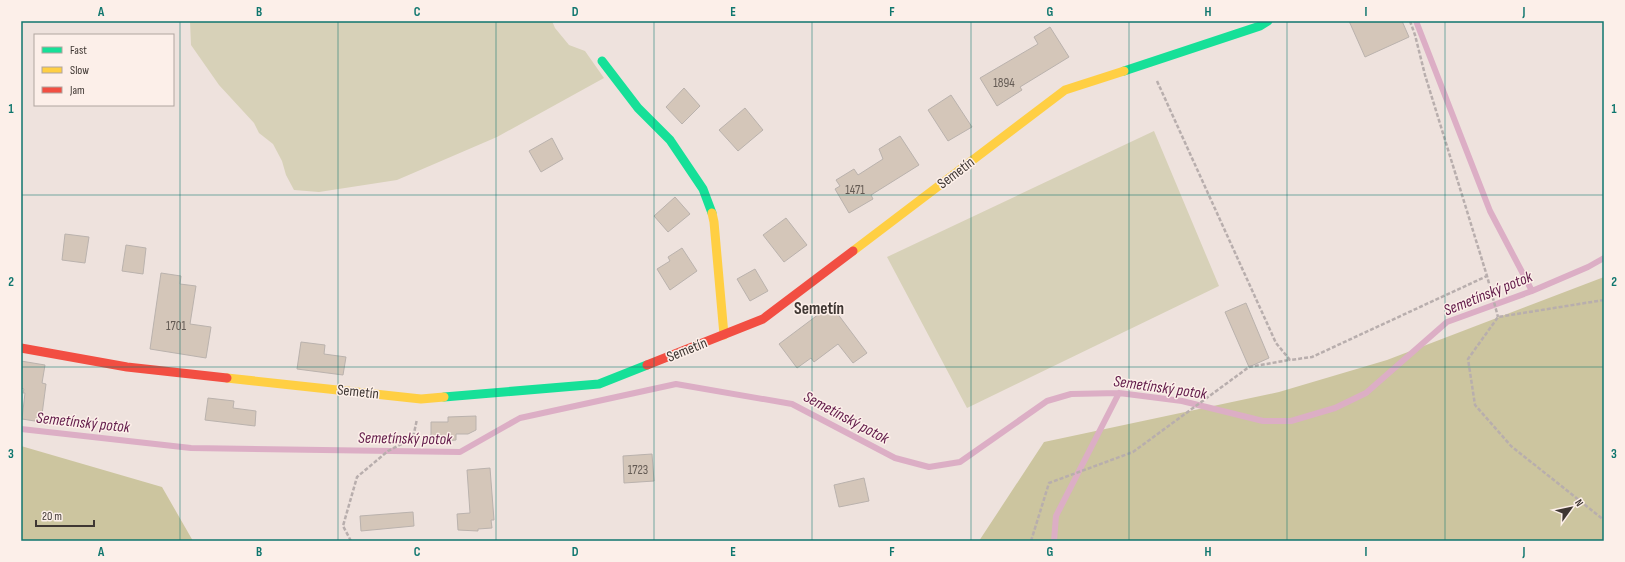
<svg xmlns="http://www.w3.org/2000/svg" width="1625" height="562" font-family="'Sofia Sans Condensed',sans-serif">
	<rect width="100%" height="100%" fill="#eee2dd"/>
	<path fill="#d7d1b8" d="M190,21H552L555,28L569,45L585,51L604,78L497,137L397,180L319,192L294,190L286,175L282,161L273,144L259,133L254,123L219,85L191,45Z
		M1154,131L1219,286L967,408L887,257Z"/>
	<path fill="#ccc59f" d="M1604,277V541H979L1044,442L1279,392L1387,360Z
		M21,446L162,487L193,541H21Z"/>
	<g fill="none" stroke-linecap="round" stroke-linejoin="round">
		<path stroke="#dcaec5" stroke-width="6" d="M1416,21L1490,211L1532,291
			M21,429L191,448L460,452L520,418L676,384L792,404L895,458L929,467L960,462L1047,401L1071,394L1119,393L1182,401L1263,421H1291L1335,408L1366,393L1447,322L1532,291L1588,267L1604,258
			M1054,541L1056,516L1119,393"/>
	</g>
	<path fill="#d4c6b9" stroke="#bab2ad" d="M1349,21H1402L1409,37L1365,57Z
		M1050,27L1069,57L1020,87L1022,90L997,106L980,78L1038,44L1034,37Z
		M684,88L700,106L682,124L666,107Z
		M951,95L972,127L948,141L928,110Z
		M745,108L763,130L738,151L719,130Z
		M900,136L919,165L871,195L873,199L849,213L835,189L840,186L836,180L854,169L858,175L883,159L879,149Z
		M552,138L563,159L541,172L529,151Z
		M675,197L690,214L668,232L654,216Z
		M786,218L807,245L784,262L763,235Z
		M65,234L89,237L85,263L62,260Z
		M126,245L146,248L143,274L122,271Z
		M682,248L697,271L670,290L657,269L670,261L668,257Z
		M755,269L768,291L750,301L737,279Z
		M161,273L181,276L180,284L196,286L190,324L211,327L206,358L150,349Z
		M1246,303L1269,358L1249,367L1225,312Z
		M831,305L867,353L853,363L838,344L814,362L811,358L797,368L779,344Z
		M301,342L325,345L324,354L346,357L343,375L297,369Z
		M21,361L45,365L42,383L46,384L41,422L22,419L25,393H23L24,389L21,388Z
		M208,398L234,401L233,408L256,411L255,426L205,420Z
		M476,416V430L468,434H456V440L431,442V422H448V417Z
		M652,454L654,481L624,483L623,456Z
		M490,468L494,520H491L492,528L478,529V531L458,530L457,514L470,513L467,470Z
		M864,478L869,501L839,507L834,485Z
		M413,512L414,526L361,531L360,516Z"/>
	<g fill="none" stroke-linecap="round" stroke-linejoin="round">
		<path stroke="#b8aead" stroke-width="2.5" stroke-dasharray="4 2" stroke-linecap="butt" d="M1410,21L1415,35L1425,75L1487,276L1498,317
			M1157,81L1276,343L1290,360L1312,357L1487,276
			M1604,300L1498,317L1468,359L1475,405L1511,446L1604,520
			M351,541L343,526L357,477L388,451L413,438L417,419
			M1031,541L1049,483L1133,452L1249,367L1289,360"/>
		<path stroke="#16e098" stroke-width="9" d="M602,61L638,108L670,140L703,189L712,213
			M1124,71L1260,26L1268,21
			M444,397L599,384L647,365"/>
		<path stroke="#ffcf43" stroke-width="9" d="M712,213L714,222L724,335
			M853,251L1065,90L1124,71
			M227,378L421,399L444,397"/>
		<path stroke="#f24e42" stroke-width="9" d="M21,348L127,367L227,378
			M647,365L763,319L853,251"/>
	</g>
	<path fill="none" stroke="#0f766e" stroke-width="1" stroke-opacity="0.55" d="M180,21V541M338,21V541M496,21V541M654,21V541M812,21V541M971,21V541M1129,21V541M1287,21V541M1445,21V541M21,195H1604M21,367H1604"/>
	<g text-anchor="middle" dominant-baseline="central" stroke-width="3" stroke-linejoin="round" paint-order="stroke">
		<g font-size="13" fill="#645b54">
			<text x="1004" y="83">1894</text>
			<text x="855" y="190">1471</text>
			<text x="176" y="326">1701</text>
			<text x="638" y="470">1723</text>
		</g>
		<g font-size="15" fill="#3f3733" stroke="#fcefe9">
			<text transform="translate(956 173) rotate(-37)">Semetín</text>
			<text transform="translate(687 350) rotate(-22)">Semetín</text>
			<text transform="translate(358 392) rotate(6)">Semetín</text>
		</g>
		<g font-size="16" font-style="italic" fill="#611a49" stroke="#fcefe9">
			<text transform="translate(1488 294) rotate(-22)">Semetínský potok</text>
			<text transform="translate(1160 388) rotate(8)">Semetínský potok</text>
			<text transform="translate(846 418) rotate(28)">Semetínský potok</text>
			<text transform="translate(83 423) rotate(6)">Semetínský potok</text>
			<text transform="translate(405 439) rotate(1)">Semetínský potok</text>
		</g>
		<g font-size="17" font-weight="bold" fill="#3f3733" stroke="#fcefe9">
			<text x="819" y="309">Semetín</text>
		</g>
	</g>
	<rect width="1625" height="562" fill="none" stroke="#fcefe9" stroke-width="44"/>
	<rect x="34" y="34" width="140" height="72" fill="#fcefe9" stroke="#b0a5a0"/>
	<rect x="42" y="47" width="20" height="6" fill="#16e098" stroke="#b0a5a0"/>
	<text x="70" y="54" font-size="12" fill="#3f3733">Fast</text>
	<rect x="42" y="67" width="20" height="6" fill="#ffcf43" stroke="#b0a5a0"/>
	<text x="70" y="74" font-size="12" fill="#3f3733">Slow</text>
	<rect x="42" y="87" width="20" height="6" fill="#f24e42" stroke="#b0a5a0"/>
	<text x="70" y="94" font-size="12" fill="#3f3733">Jam</text>
	<g transform="translate(1571 508) rotate(57)" stroke="#fcefe9" stroke-width="3" paint-order="stroke">
	<path d="M0-3L7 15L0 10L-7 15Z" fill="#3f3733"/>
	<text y="-6" font-size="11" font-weight="bold" text-anchor="middle" fill="#3f3733">N</text>
	</g>
	<path d="M36 520v6h58v-6" fill="none" stroke="#3f3733" stroke-width="2"/>
	<text x="42" y="520" font-size="12" fill="#3f3733" stroke="#fcefe9" stroke-width="3" paint-order="stroke">20 m</text>
	<rect x="22" y="22" width="1581" height="518" fill="none" stroke="#0f766e" stroke-width="1.5"/>
	<g font-size="13" text-anchor="middle" font-weight="bold" fill="#0f766e">
		<text x="101" y="16">A</text>
		<text x="259" y="16">B</text>
		<text x="417" y="16">C</text>
		<text x="575" y="16">D</text>
		<text x="733" y="16">E</text>
		<text x="892" y="16">F</text>
		<text x="1050" y="16">G</text>
		<text x="1208" y="16">H</text>
		<text x="1366" y="16">I</text>
		<text x="1524" y="16">J</text>
		<text x="11" y="113">1</text>
		<text x="1614" y="113">1</text>
		<text x="11" y="286">2</text>
		<text x="1614" y="286">2</text>
		<text x="11" y="458">3</text>
		<text x="1614" y="458">3</text>
		<text x="101" y="556">A</text>
		<text x="259" y="556">B</text>
		<text x="417" y="556">C</text>
		<text x="575" y="556">D</text>
		<text x="733" y="556">E</text>
		<text x="892" y="556">F</text>
		<text x="1050" y="556">G</text>
		<text x="1208" y="556">H</text>
		<text x="1366" y="556">I</text>
		<text x="1524" y="556">J</text>
	</g>
</svg>
